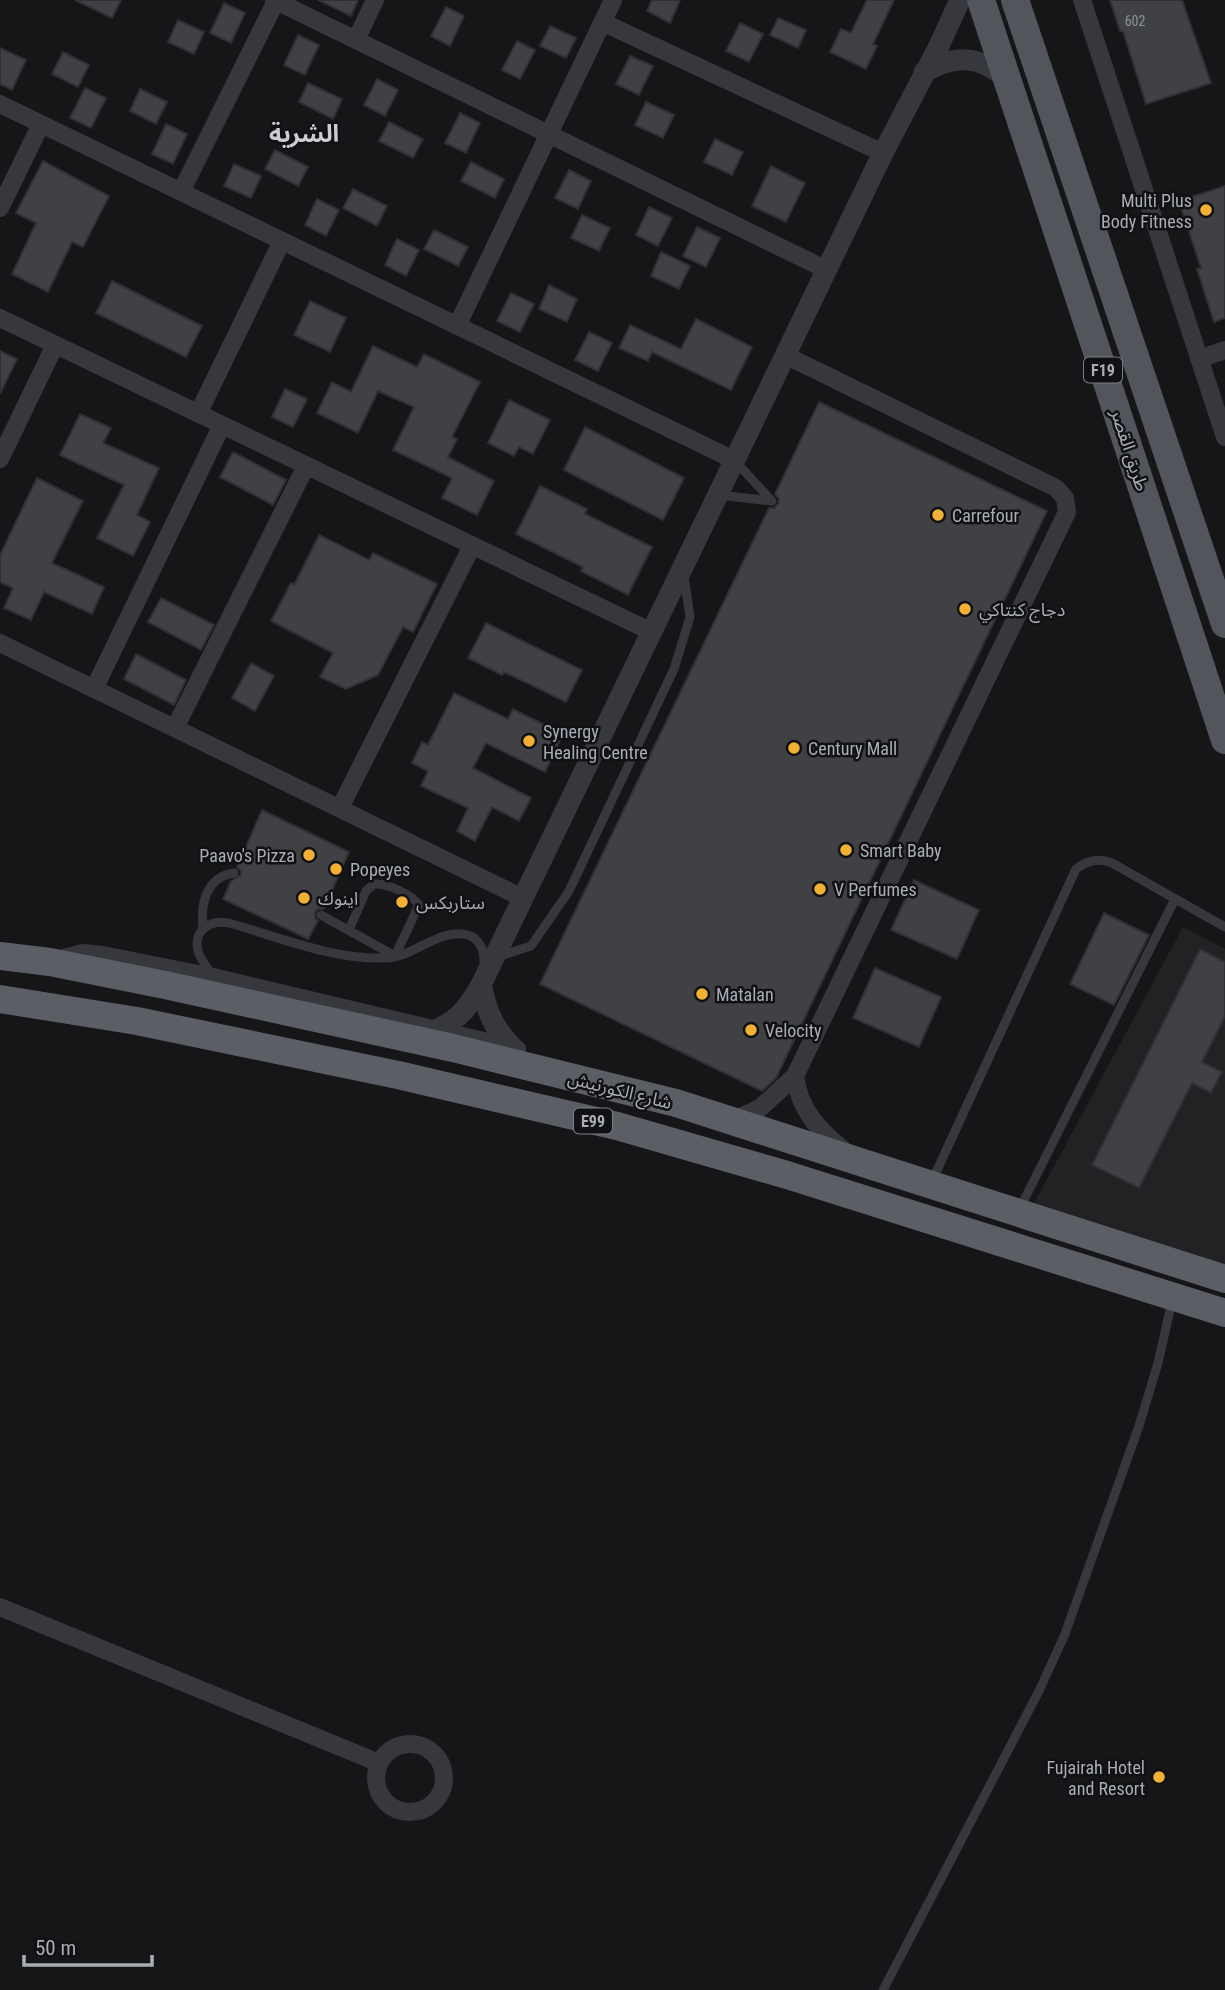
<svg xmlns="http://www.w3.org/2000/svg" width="1225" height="1990" font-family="'Roboto Condensed','Noto Sans Arabic',sans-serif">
	<rect width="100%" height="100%" fill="#161618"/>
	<path fill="#222225" d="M1183,927L1225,949V1268L1031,1209Z"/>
	<path fill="#404145" stroke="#303034" stroke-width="2" d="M75,0H121L112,18Z
		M318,0H358L351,16Z
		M652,0H680L670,23L647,11Z
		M867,0H894L873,44L877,46L866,69L830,52L841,29L851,33Z
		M1110,0H1182L1211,83L1146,104L1123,31H1120Z
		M224,3L245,13L231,43L210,33Z
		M446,7L464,16L450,46L431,36Z
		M778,18L806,30L798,48L770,35Z
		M178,20L204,32L194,54L168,42Z
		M740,23L763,34L749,62L726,51Z
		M550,26L576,38L566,58L540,46Z
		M298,35L319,45L305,75L284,65Z
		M517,41L535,50L520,79L502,70Z
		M0,48L26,60L12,90L0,84Z
		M63,52L89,65L78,87L52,74Z
		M630,56L653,66L639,95L616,84Z
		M377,79L398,90L385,116L364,105Z
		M308,83L342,99L333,119L299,102Z
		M85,88L106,98L91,128L70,118Z
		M140,89L167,102L156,124L130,111Z
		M646,102L674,115L663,138L635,125Z
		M460,113L480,123L466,153L445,143Z
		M389,122L423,139L413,158L379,141Z
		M166,124L187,134L173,164L152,154Z
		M715,139L743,152L732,175L704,162Z
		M275,150L308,167L298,186L265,169Z
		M43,161L109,196L83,247L72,242L48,292L12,274L36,223L16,213Z
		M471,162L504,179L495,198L461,181Z
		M234,164L261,176L251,198L224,186Z
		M771,166L805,183L786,222L752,206Z
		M569,170L591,181L578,209L555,198Z
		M1225,186V318L1214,322L1197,269L1201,268L1179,201Z
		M353,189L387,206L377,226L343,208Z
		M317,199L339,210L326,236L305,225Z
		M649,207L672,218L658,246L636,235Z
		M582,215L610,228L599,251L571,238Z
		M697,227L720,238L706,267L683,256Z
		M434,230L468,247L458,266L424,249Z
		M397,239L419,250L406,276L385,265Z
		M661,252L690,266L679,289L651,276Z
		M112,281L202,326L186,357L96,313Z
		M549,285L577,299L567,322L539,309Z
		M511,293L534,304L520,332L497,321Z
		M310,301L346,318L330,352L294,335Z
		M696,319L752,347L731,390L652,352L648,361L619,348L630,325L681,349Z
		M589,332L612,343L598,371L575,360Z
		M373,346L417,367L424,354L480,382L452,437L457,439L448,457L494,481L477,515L442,498L452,478L393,450L414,407L378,391L358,433L317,413L332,382L351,392Z
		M0,351L17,359L0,394Z
		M285,389L307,399L293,427L272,417Z
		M509,400L550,420L533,454L519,447L514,456L488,443Z
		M819,402L1047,511L776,1078L762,1091L540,984L769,508H774L778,504L779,499L775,494Z
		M80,414L111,428L103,443L159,468L137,515L150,522L133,556L97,538L124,485L60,455Z
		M585,427L684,478L663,520L564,470Z
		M233,452L286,480L273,505L220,477Z
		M37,478L83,501L52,563L104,587L92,614L44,592L31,620L4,608L13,588L0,582V555Z
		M540,486L587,509L585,514L652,547L628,595L581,571L583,567L516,534Z
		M319,535L369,560L373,553L437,584L413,632L403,627L378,675L346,689L320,677L333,653L271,621L291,583L294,585Z
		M161,598L214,625L201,650L148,622Z
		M486,623L582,670L566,702L504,672L502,675L468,658Z
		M136,654L186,680L174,705L124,679Z
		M251,663L274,676L255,711L232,698Z
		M454,693L508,719L513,709L563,734L545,772L486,743L473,768L531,798L519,821L492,807L475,841L457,831L468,808L421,786L428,771L412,763L422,742L428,745Z
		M262,810L349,852L324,909H318L315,912V918L318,921L308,939L223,899L231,881L241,875V871L237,867Z
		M914,880L979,910L957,959L891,930Z
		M1104,913L1149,935L1114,1005L1070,984Z
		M1200,949L1225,962V1016L1202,1062L1222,1072L1211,1093L1192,1083L1139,1188L1092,1165Z
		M875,968L941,997L919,1047L853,1018Z"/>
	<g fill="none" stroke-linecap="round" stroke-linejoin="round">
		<path stroke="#37383d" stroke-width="9" d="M735,461L772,501
			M718,495L772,501
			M321,915L395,956L419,905C411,894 387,883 374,884L366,891L349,930
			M203,927C200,903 207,877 234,873
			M500,956L531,946L569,891L674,669L690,617L684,576
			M212,975C208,968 200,959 198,951C193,929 211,920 229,923C279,937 333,960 386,958C413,957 436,931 463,934C480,936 485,951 484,966
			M932,1181L1076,869C1088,860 1098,858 1112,863L1225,927
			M1019,1210L1175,899
			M883,1990L1039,1691L1065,1634L1139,1426L1158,1363L1172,1301"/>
		<path stroke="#37383d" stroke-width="18" d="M274,0L827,270
			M1082,0L1225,437
			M602,22L883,153
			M356,40L375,0
			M0,104L734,460
			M181,192L276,1
			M0,208L41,124
			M0,318L652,632
			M457,326L613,0
			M1199,359L1225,350
			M198,414L282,241
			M0,459L55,345
			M0,643L523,898
			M94,689L222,425
			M175,728L306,466
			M340,808L472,546
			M56,960L83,953L103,955L213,977L517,1049
			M795,1076C800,1112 819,1130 846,1152
			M732,1121L760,1108L795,1076L1067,512L1065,498L1056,488L785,355
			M0,1607L379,1763
			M376 1778a34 34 0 1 1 68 0a34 34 0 1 1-68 0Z"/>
		<path stroke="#37383d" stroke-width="21" d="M924,72C956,54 980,55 1008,80
			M481,985C488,1015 493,1027 514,1049
			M438,1029C461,1018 468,1007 481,985L883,153L938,48L960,0"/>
		<path stroke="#53555c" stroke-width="28" d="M981,0L1225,740
			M1015,0L1225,624"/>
		<path stroke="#5b5e65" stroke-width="28" d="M0,956L50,962L165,985L453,1048L676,1103L1225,1279
			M0,999L137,1021L398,1075L617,1126L787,1175L1225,1313"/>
	</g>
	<g fill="#f2b134" stroke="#111113" stroke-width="2.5">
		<circle cx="1206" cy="210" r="7"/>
		<circle cx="938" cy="515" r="7"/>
		<circle cx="965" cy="609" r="7"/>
		<circle cx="529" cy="741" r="7"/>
		<circle cx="794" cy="748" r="7"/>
		<circle cx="846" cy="850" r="7"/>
		<circle cx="309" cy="855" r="7"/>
		<circle cx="336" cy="869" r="7"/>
		<circle cx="820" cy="889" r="7"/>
		<circle cx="304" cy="898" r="7"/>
		<circle cx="402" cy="902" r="7"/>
		<circle cx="702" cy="994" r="7"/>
		<circle cx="751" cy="1030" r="7"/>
		<circle cx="1159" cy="1777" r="7"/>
	</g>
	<g text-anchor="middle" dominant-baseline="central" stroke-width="5" stroke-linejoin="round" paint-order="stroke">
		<g font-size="14" fill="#8e929b">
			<text x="1135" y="21">602</text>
		</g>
		<g fill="#111113" stroke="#7b7e86" stroke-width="2">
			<rect x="1084" y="357.5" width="38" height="25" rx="5"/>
			<rect x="574" y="1108.5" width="38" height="25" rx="5"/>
		</g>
		<g font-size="16" font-weight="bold" fill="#a8adb8">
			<text x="1103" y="370">F19</text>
			<text x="593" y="1121">E99</text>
		</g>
		<g font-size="18" fill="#a8adb8" stroke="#111113" text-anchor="start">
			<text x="1192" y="200" text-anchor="end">Multi Plus<tspan x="1192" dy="21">Body Fitness</tspan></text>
			<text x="952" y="515">Carrefour</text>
			<text x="979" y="609">دجاج كنتاكي</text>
			<text x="543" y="731">Synergy<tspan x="543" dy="21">Healing Centre</tspan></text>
			<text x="808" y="748">Century Mall</text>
			<text x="860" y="850">Smart Baby</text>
			<text x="295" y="855" text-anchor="end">Paavo's Pizza</text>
			<text x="350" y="869">Popeyes</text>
			<text x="834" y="889">V Perfumes</text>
			<text x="318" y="898">اينوك</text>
			<text x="416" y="902">ستاربكس</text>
			<text x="716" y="994">Matalan</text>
			<text x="765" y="1030">Velocity</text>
			<text x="1145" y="1767" text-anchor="end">Fujairah Hotel<tspan x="1145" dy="21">and Resort</tspan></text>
		</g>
		<g font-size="18" fill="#a8adb8" stroke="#111113">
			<text transform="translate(1130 450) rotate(72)">طريق القصر</text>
			<text transform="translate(620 1090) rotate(14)">شارع الكورنيش</text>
		</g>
		<g font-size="24" font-weight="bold" fill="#c9ccd4" stroke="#111113">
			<text x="304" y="134">الشرية</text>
		</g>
	</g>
	<path d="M24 1955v10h128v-10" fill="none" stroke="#a8adb8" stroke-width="3.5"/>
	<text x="35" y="1955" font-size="21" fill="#a8adb8" stroke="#111113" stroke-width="5" paint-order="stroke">50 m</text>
</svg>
